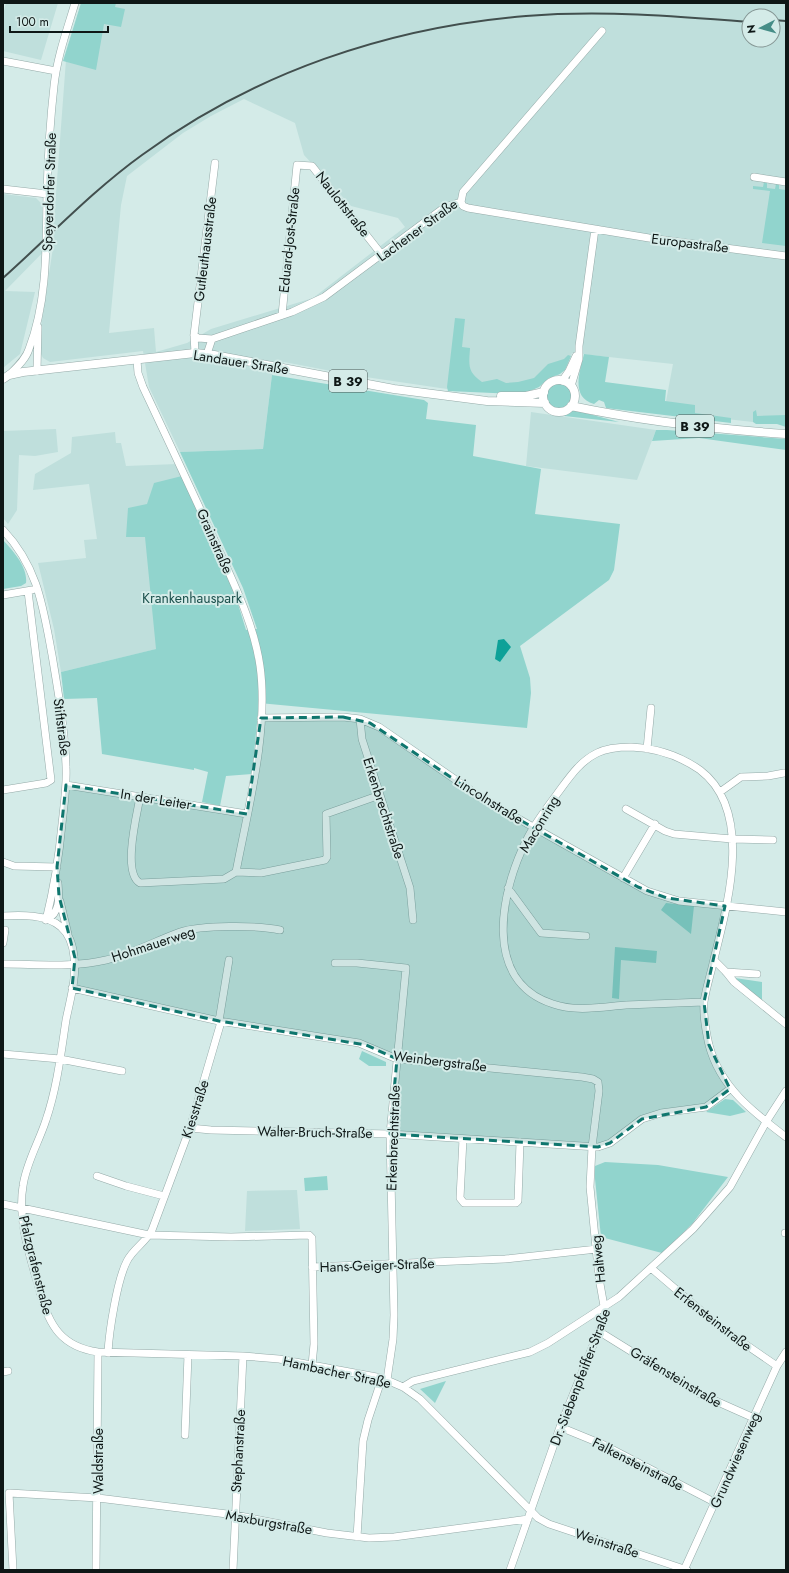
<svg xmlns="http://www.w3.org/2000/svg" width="789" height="1573" font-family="Jost,sans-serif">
	<rect width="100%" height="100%" fill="#d4ebe8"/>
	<path fill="#bfdfdc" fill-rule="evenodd" d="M6,3H58L41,60L3,51V14Z
		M86,3H786V420L753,422L664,412L673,364L572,353L567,366L558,375L509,392L447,389L352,375L284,362L272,375L263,449L180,452L149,387L143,351L50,362L43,358L40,352L38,347L54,241L5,291L35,292L20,354L3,368V194L36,198L42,204L43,231L54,220L66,60ZM749,16H773V40H749ZM244,99L295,123L304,155L351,206L398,218L405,227L313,298L211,329L187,343L156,352L154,328L109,333L121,205L127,176L183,133L211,116Z
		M531,412L656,430L637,480L526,466Z
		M56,429L58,452L35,456L19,455L17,510L8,524L3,518V431Z
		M115,432L116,443H121L126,466L177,464L187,490L169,646L61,672L54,629L38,563L86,558L84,540L97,539L89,484L33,490L35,474L71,453L72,437Z
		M297,1190L300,1229L245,1231L247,1191Z"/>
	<path fill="#91d4cd" d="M81,3H116L115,7L125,9L121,27L104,24L96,70L63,61Z
		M764,182H767V188L775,189L776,184H779V189L786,190V246L762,243L770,191L753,189V186L763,187Z
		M455,318L465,319L462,347L470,348C469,365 467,372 482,382L497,379L506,383L518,382L534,378L548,364L564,359L568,355L571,356L565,370L560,374L549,378L539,387L530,391L531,393L517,394L448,391L447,387Z
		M584,354L609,357L605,382L666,390L665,401L695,405V413L731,418V423L606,408L604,402L599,400L594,404C570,397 580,371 584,354Z
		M272,375L424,400L428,403L426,419L476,425L473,456L541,469L535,514L620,524L614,570L609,580L520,646L530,678L531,693L527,728L259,703L252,774L226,776L220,806L202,802L208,772L194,768V770L102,754L97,698L64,699L61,672L156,649L145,537H126L128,508L147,504L154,483L182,476L234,591L246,630L257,629L243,588L180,452L263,449Z
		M547 396a12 12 0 1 1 24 0a12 12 0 1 1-24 0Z
		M574,410L619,422L564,416L566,412Z
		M756,410L757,416L786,415V427L777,424H756L753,422V412Z
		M656,430H667L786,439V450L699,438L652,441Z
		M3,540C13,551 28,567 26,583L21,586L3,589Z
		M666,903L694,906L691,934L661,910Z
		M615,947L657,951L656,963L621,960L619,999L612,998Z
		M735,978L762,982V1001Z
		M362,1051L386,1062V1066H369L359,1059Z
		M725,1099L733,1100L746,1112L730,1116L706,1112Z
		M605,1162L658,1165L728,1177L692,1224L662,1253L601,1237L595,1179V1166Z
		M327,1176L328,1190L305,1191L304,1178Z
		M446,1381L435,1403L420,1389Z"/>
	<path fill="#0da198" d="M504,639L511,647L500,662L495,659L498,640Z"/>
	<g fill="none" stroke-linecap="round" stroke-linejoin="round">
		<g stroke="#95aaa8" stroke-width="8">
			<path id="minor" d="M3,61L56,71
				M754,177L786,182
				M3,189L47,194
				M461,202L463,206L468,208L649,238L786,256
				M461,202L463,192L602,31
				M282,315L297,165L312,166L382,255
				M194,335L198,338L212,339L292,312L324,297L445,207L461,202
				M195,353L194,335L215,163
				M207,354L212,339
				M137,360L138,373L143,387C168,440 193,493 217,546C234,584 254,624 260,666C269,730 248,809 236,872
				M37,371L38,327
				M9,375C17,367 26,359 29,349C48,300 46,243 47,192C48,157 50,121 54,86C57,57 67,30 75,3
				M562,381L569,371L576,356
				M571,386L579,359V346L595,229
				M3,530C38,567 43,607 52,655C58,691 65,730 66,767C67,786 64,805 62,824C59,857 54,888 46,920
				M3,595L32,590
				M261,718L343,717L360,719L379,727L485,800L647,891L679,901L786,912
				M360,719L362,739L410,888L413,920
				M647,749L651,708
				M66,785L247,814
				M3,790L46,783L51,780L28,591
				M720,792L741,777L768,776L784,773
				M140,797C137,814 122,873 140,883L224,879L236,872
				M626,809L665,831L674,834L732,839L773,840
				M3,862L14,866L57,867
				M236,872L261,873L325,860L327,857L326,814L380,795
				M623,878L655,824
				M508,888L541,933L586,936
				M60,901L68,934
				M3,916C20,915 47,914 61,927C69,934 73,946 74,957C77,977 70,1000 66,1020C61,1053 57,1088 46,1120C39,1142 26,1163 23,1186C17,1221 31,1259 40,1292C49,1326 62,1347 98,1352L243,1356L279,1359L382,1378L403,1387L420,1399L538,1518L549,1524L687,1570
				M46,920C61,913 59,897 58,883
				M3,943L5,930
				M714,960L726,972L734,982L786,1024
				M335,963H357L406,968L390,1134L394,1315L393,1339L387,1380
				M3,964C37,964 72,968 106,960C132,954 155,941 180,932C201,925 258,925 280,930
				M726,972L757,974
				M72,988L219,1021L359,1043L397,1059L582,1077L593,1079L598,1082L599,1091L592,1147L590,1187L599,1278L605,1312L604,1318L560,1427L510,1570
				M704,1002C678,1003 652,1004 626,1005C602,1007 576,1012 553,1004C481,981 501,890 527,839C535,823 546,809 557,794C569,778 579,762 597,753C607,748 620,747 631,747C655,748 680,756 700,770C754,811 728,903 714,959C711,973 706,988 704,1002C703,1016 706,1032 709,1045C720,1087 753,1112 786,1137
				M219,1021L229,960
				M3,1054L60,1059L122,1071
				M190,1128L211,1130L390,1134L598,1147L610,1143L642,1119L661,1113L706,1107L730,1089
				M463,1139L460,1198L464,1203H516L518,1201L520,1142
				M97,1176L126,1186L164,1196
				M3,1204L149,1235L231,1237L309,1235L312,1238L314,1344L312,1365
				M785,1233H786
				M312,1267L505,1259L597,1249
				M651,1268L720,1327L777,1366
				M600,1332L700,1394L754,1418
				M108,1353C109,1332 117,1280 127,1261C133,1249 146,1242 152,1230L190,1128L221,1022
				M3,1372L8,1371
				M403,1387L413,1381L530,1352L548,1343L619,1297L693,1229L730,1187L766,1122L786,1091
				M560,1427L604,1445L716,1503
				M185,1435L188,1355
				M357,1537L363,1441L368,1420L382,1378
				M13,1570L9,1493L98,1498L235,1515L327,1533L369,1538L394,1537L528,1519
				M96,1570L98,1352
				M233,1570L243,1356
				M684,1570L777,1366L786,1352"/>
		</g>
		<g stroke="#95aaa8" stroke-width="9">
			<path id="major" d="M3,379L9,375L23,372L195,353L214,355L394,389L487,401L545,403
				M543 396a16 16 0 1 1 32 0a16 16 0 1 1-32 0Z
				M501,396H526L544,392
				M571,406C642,421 714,429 786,434"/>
		</g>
		<use href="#minor" stroke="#fff" stroke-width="7"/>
		<use href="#major" stroke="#fff" stroke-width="8"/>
		<path stroke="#424f4e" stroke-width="2" d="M773,20L786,21
			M3,278C49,237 92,191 142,155C254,73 388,27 526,16C600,10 675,16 749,22"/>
	</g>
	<path fill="#0f766e" fill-opacity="0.2" stroke="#0f766e" stroke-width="3" stroke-dasharray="8 5" stroke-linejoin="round" d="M343,717L370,723L485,800L638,887L667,898L725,906L704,1002L709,1045L730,1089L706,1107L642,1119L610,1143L598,1147L390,1134L397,1059L366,1045L219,1021L72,988L75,958L59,896L57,867L66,785L247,814L261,718Z"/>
	<g text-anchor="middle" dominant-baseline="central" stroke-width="4" stroke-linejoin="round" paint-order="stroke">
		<g fill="#d4ebe8" stroke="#495755" stroke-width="1">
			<rect x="329" y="370" width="38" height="22" rx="3"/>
			<rect x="676" y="415" width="38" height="22" rx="3"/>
		</g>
		<g font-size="13" font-weight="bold" fill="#0e1716">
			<text x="348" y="381">B 39</text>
			<text x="695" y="426">B 39</text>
		</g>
		<g font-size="14" fill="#0e1716" stroke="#d4ebe8">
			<text transform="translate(49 192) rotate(-88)">Speyerdorfer Straße</text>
			<text transform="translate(343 204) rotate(52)">Naulottstraße</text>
			<text transform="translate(417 230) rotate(-36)">Lachener Straße</text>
			<text transform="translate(289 240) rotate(-84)">Eduard-Jost-Straße</text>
			<text transform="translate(690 243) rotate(7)">Europastraße</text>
			<text transform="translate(205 249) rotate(-83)">Gutleuthausstraße</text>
			<text transform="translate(241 362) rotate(9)">Landauer Straße</text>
			<text transform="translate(215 541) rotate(66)">Grainstraße</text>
			<text transform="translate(62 727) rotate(83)">Stiftstraße</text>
			<text transform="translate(156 799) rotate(9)">In der Leiter</text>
			<text transform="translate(489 800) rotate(32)">Lincolnstraße</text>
			<text transform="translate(384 808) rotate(72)">Erkenbrechtstraße</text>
			<text transform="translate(539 824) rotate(-59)">Maconring</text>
			<text transform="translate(153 944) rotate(-18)">Hohmauerweg</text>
			<text transform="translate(440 1061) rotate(7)">Weinbergstraße</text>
			<text transform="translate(195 1109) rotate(-72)">Kiesstraße</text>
			<text transform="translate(315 1132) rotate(1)">Walter-Bruch-Straße</text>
			<text transform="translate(393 1138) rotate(-88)">Erkenbrechtstraße</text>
			<text transform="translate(598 1259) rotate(-96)">Haltweg</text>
			<text transform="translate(36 1265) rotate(76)">Pfalzgrafenstraße</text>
			<text transform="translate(377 1265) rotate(-2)">Hans-Geiger-Straße</text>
			<text transform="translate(713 1319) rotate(38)">Erfensteinstraße</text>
			<text transform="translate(337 1372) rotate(12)">Hambacher Straße</text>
			<text transform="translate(580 1377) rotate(-69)">Dr.-Siebenpfeiffer-Straße</text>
			<text transform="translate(676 1377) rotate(31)">Gräfensteinstraße</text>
			<text transform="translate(238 1451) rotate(-87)">Stephanstraße</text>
			<text transform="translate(735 1460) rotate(-66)">Grundwiesenweg</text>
			<text transform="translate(98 1461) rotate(-90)">Waldstraße</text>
			<text transform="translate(638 1464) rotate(27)">Falkensteinstraße</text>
			<text transform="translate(269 1522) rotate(10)">Maxburgstraße</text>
			<text transform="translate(607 1543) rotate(18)">Weinstraße</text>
		</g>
		<g font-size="14" fill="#1b504c" stroke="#d4ebe8">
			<text x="192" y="598">Krankenhauspark</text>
		</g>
	</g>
	<rect width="789" height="1573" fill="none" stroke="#0e1716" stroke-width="8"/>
	<g transform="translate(761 28) rotate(264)"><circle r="19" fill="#d4ebe8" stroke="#859694"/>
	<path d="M0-3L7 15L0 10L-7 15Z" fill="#468d87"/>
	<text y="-6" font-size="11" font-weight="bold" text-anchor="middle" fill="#0e1716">N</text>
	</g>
	<path d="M10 26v6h98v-6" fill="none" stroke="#0e1716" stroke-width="2"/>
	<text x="16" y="26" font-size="12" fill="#0e1716" stroke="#d4ebe8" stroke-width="3" paint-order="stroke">100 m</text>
</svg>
